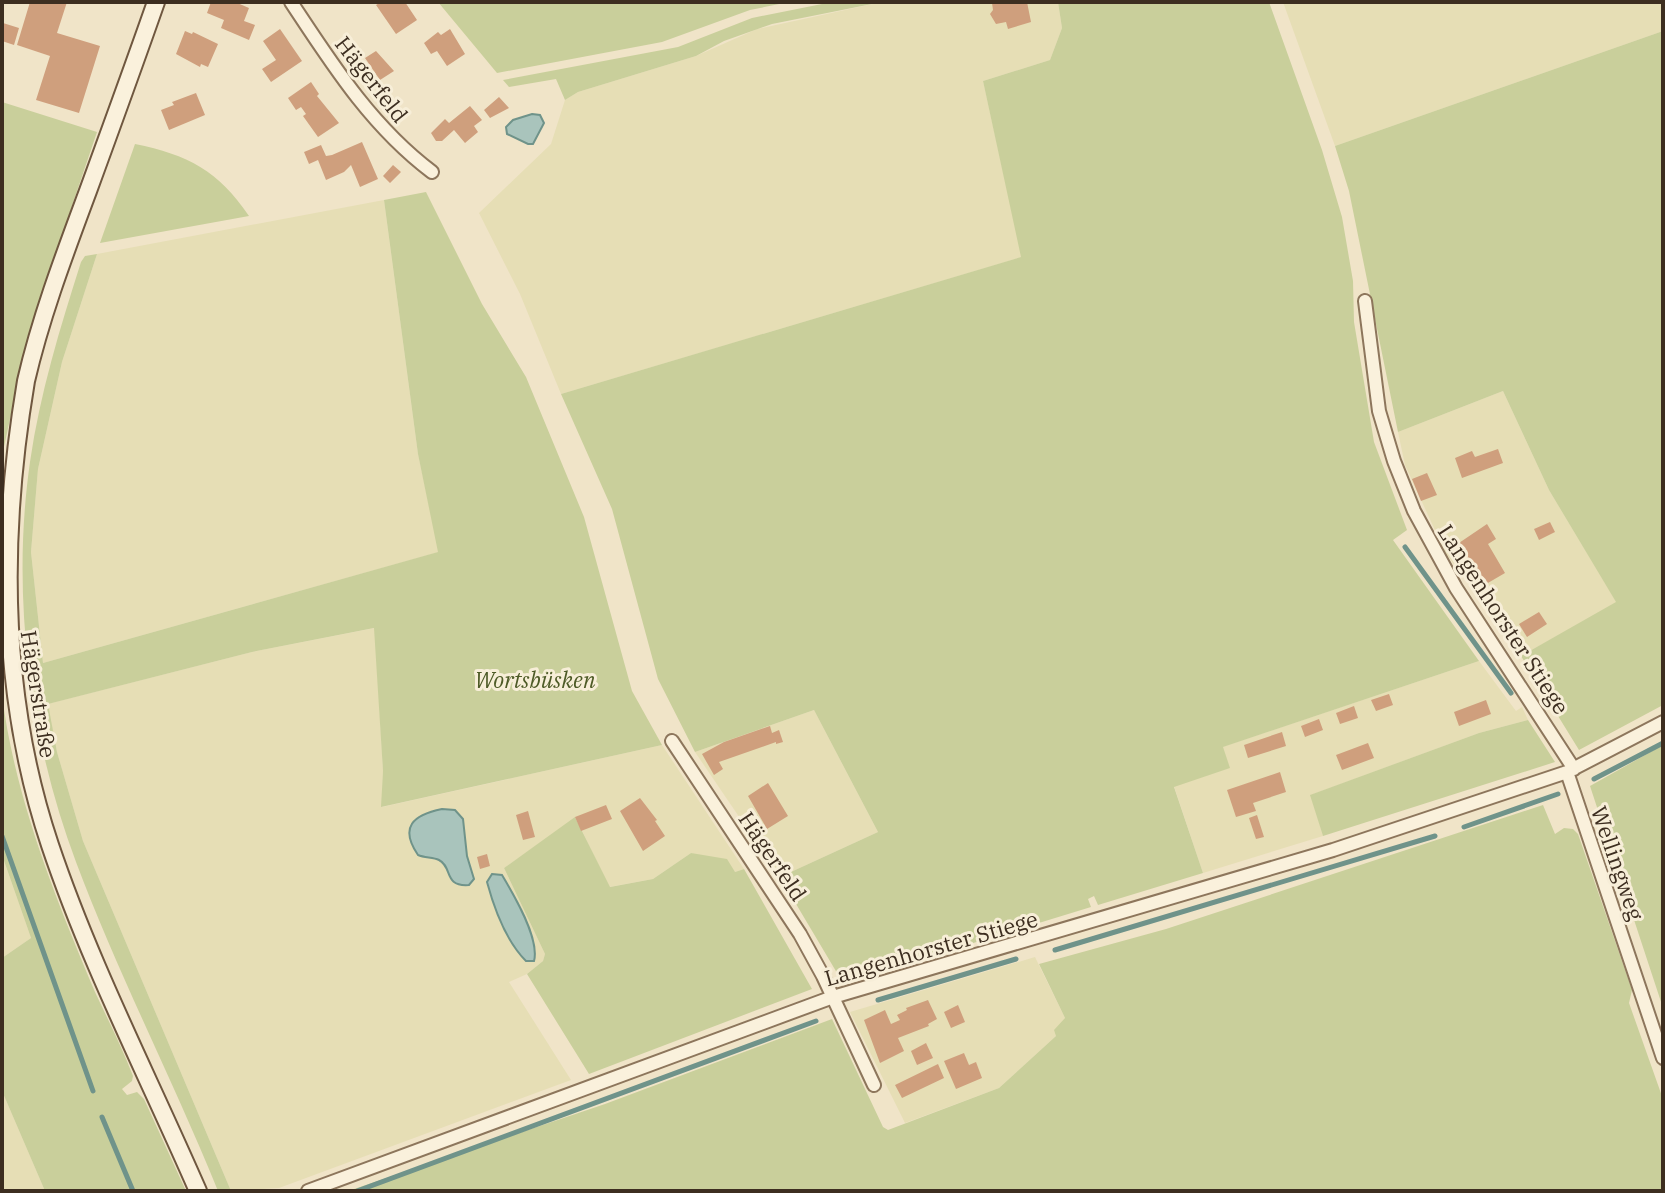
<svg xmlns="http://www.w3.org/2000/svg" width="1665" height="1193" font-family="'IBM Plex Serif',serif">
	<rect width="100%" height="100%" fill="#f0e4c8"/>
	<path fill="#e6deb5" d="M882,2H1058L1062,28L1050,60L983,81L1022,257L561,394L520,294L479,213L551,144L565,100L578,92L696,56L757,29Z
		M1283,2H1663V31L1335,146Z
		M384,200L418,454L439,552L43,663L31,552L38,469L62,362L97,254Z
		M1503,391L1549,490L1617,603L1521,656L1445,552L1405,465L1398,432Z
		M375,628L383,771L382,807L662,745L744,869L735,872L691,853L653,879L609,887L576,818L504,868L545,954L543,961L527,974L509,982L571,1080L279,1188L231,1191L83,841L57,752L47,704L252,652Z
		M1479,661L1516,711L1522,707L1528,720L1479,733L1311,795L1323,836L1203,873L1174,786L1229,768L1222,747Z
		M814,710L878,832L780,877L695,752Z
		M2,855L31,938L2,958Z
		M1035,957L1065,1018L1056,1036L999,1088L905,1123L850,1012Z
		M2,1091L45,1191H2Z"/>
	<path fill="#c9cf9b" d="M438,2H789L750,10L662,42L497,73Z
		M832,2H882L772,24L724,41L696,56L578,92L565,100L556,79L509,87L503,80L678,47L752,18Z
		M1058,2H1269L1322,150L1342,217L1353,281L1354,322L1374,442L1407,530L1393,540L1479,661L1223,747L1230,768L1174,787L1203,873L1098,905L1094,896L1088,899L1091,907L843,983L780,877L878,832L814,710L695,752L658,679L612,509L561,394L1021,257L983,81L1050,60L1062,28Z
		M1663,31V705L1579,750L1521,656L1616,602L1549,490L1503,391L1398,432L1349,191L1335,146Z
		M2,102L97,132L28,336L2,456Z
		M135,144C188,155 218,170 249,216L100,243Z
		M426,192L482,304L526,377L584,517L632,691L662,745L381,807L383,771L374,628L252,652L48,704L57,752L83,841L231,1191H218C173,1080 118,974 76,862C29,737 11,594 30,462C40,393 60,328 81,262L85,256L97,254L62,362L38,469L31,552L43,663L438,552L418,454L384,200Z
		M2,695C15,798 55,897 95,992C108,1020 122,1047 133,1076L132,1081L122,1089L127,1095L137,1092L144,1099L186,1191H45L2,1091V958L31,938L2,855Z
		M1528,720L1555,762L1323,836L1310,795L1479,733Z
		M1663,745V1008L1590,786Z
		M1543,805L1555,834L1564,828L1573,829L1578,834L1632,990L1629,1003L1663,1099V1191H348L605,1104L832,1019L883,1127L888,1130L999,1088L1056,1036L1054,1030L1065,1018L1039,964L1166,929Z
		M575,817L610,887L653,879L691,853L727,859L735,872L744,869L812,989L589,1074L527,974L543,961L545,954L504,868Z"/>
	<path fill="#a9c4bc" stroke="#6f938a" stroke-width="2" d="M532,114L540,115L544,123L533,144H528L507,134L506,127L513,120Z
		M442,809L455,810L463,819L467,856L474,879L469,885C443,887 453,867 439,860C433,857 425,858 418,855C399,827 413,815 442,809Z
		M492,874L502,875C514,895 540,939 534,961H526C506,941 494,908 487,882Z"/>
	<g fill="none" stroke-linecap="round" stroke-linejoin="round">
		<path stroke="#6f938a" stroke-width="5" d="M1405,547L1511,693
			M1594,779L1663,743
			M1464,827L1558,794
			M2,836L93,1091
			M1055,950L1435,836
			M878,1000L1016,959
			M102,1117L133,1191
			M357,1191L816,1021"/>
	</g>
	<path fill="#cf9f7d" d="M30,2H67L57,33L100,46L79,113L36,100L50,56L17,45Z
		M211,2H235L249,8L244,21L255,25L249,40L221,28L224,20L207,13Z
		M381,2H405L417,20L396,34L376,5Z
		M998,2H1027L1031,22L1008,29L1006,22L996,24L990,14L993,10L992,3Z
		M3,23L19,28L14,45L2,41Z
		M280,29L302,61L271,82L262,69L276,60L263,41Z
		M450,29L465,54L447,66L437,51L431,54L424,43L438,32L441,35Z
		M185,31L192,34L193,32L218,44L208,67L201,64L200,67L176,54Z
		M376,51L394,71L380,80L365,58Z
		M311,82L319,94L317,96L339,123L318,137L303,116L306,114L301,107L296,110L288,98Z
		M196,93L205,115L169,130L161,110L174,105L172,102Z
		M499,97L509,108L490,118L484,110Z
		M470,106L482,120L474,126L478,132L465,143L454,130L442,141H436L431,133L445,119L449,123Z
		M362,142L378,179L360,187L351,165L344,172L326,180L318,160L309,164L304,152L321,145L326,156L332,155Z
		M393,165L401,172L390,183L383,176Z
		M1498,449L1503,463L1462,478L1455,458L1472,451L1475,457Z
		M1427,473L1437,495L1421,501L1412,479Z
		M1550,522L1555,532L1539,540L1534,529Z
		M1487,524L1496,539L1488,544L1505,573L1481,587L1456,545Z
		M1539,612L1547,624L1527,637L1519,624Z
		M1389,694L1393,705L1376,711L1371,700Z
		M1486,700L1491,714L1459,726L1454,712Z
		M1354,706L1358,718L1340,724L1336,713Z
		M1319,719L1323,730L1305,737L1301,726Z
		M770,726L772,733L779,730L783,742L776,744V742L719,762L723,769L714,775L702,754L724,742Z
		M1282,732L1286,746L1248,758L1244,745Z
		M1368,743L1374,758L1342,770L1336,755Z
		M1280,772L1286,792L1253,803L1256,811L1236,817L1227,790Z
		M768,783L788,816L767,829L748,796Z
		M640,798L657,820L655,821L665,836L643,851L620,811Z
		M606,805L612,819L581,831L575,817Z
		M528,811L535,837L523,840L516,815Z
		M1257,815L1264,837L1256,839L1249,818Z
		M487,854L490,866L480,869L477,857Z
		M928,1000L937,1019L928,1024L929,1026L898,1038L904,1051L880,1063L864,1020L885,1010L891,1024L900,1020L897,1015L907,1010L906,1008Z
		M958,1005L965,1022L951,1028L944,1012Z
		M926,1043L933,1058L917,1065L911,1051Z
		M964,1053L969,1065L976,1062L982,1078L956,1089L944,1061Z
		M938,1064L944,1078L902,1098L895,1085Z"/>
	<g fill="none" stroke-linecap="round" stroke-linejoin="round">
		<g stroke="#8d765c" stroke-width="16">
			<path id="street" d="M291,2C332,64 371,126 432,172
				M1365,301L1379,411L1394,461L1414,511L1456,588L1574,769
				M672,741L800,934L823,976L874,1085
				M1567,772L1663,1058
				M308,1191L833,997L1333,850L1567,772L1663,722"/>
		</g>
		<g stroke="#6f573f" stroke-width="20">
			<path id="secondary" d="M156,2C134,65 111,128 88,191C65,253 41,316 26,381C0,535 0,696 50,845C90,964 148,1076 198,1191"/>
		</g>
		<use href="#street" stroke="#faf1dc" stroke-width="12"/>
		<use href="#secondary" stroke="#faf1dc" stroke-width="16"/>
	</g>
	<g text-anchor="middle" dominant-baseline="central" stroke-width="6" stroke-linejoin="round" paint-order="stroke">
		<g font-size="22" fill="#3d2e20" stroke="#f7eed8">
			<text transform="translate(372 79) rotate(52)">Hägerfeld</text>
			<text transform="translate(1504 619) rotate(57)">Langenhorster Stiege</text>
			<text transform="translate(39 694) rotate(81)">Hägerstraße</text>
			<text transform="translate(773 856) rotate(56)">Hägerfeld</text>
			<text transform="translate(1618 863) rotate(71)">Wellingweg</text>
			<text transform="translate(931 948) rotate(-16)">Langenhorster Stiege</text>
		</g>
		<g font-size="22" font-style="italic" fill="#4d5a26" stroke="#f7eed8">
			<text x="535" y="679">Wortsbüsken</text>
		</g>
	</g>
	<rect width="1665" height="1193" fill="none" stroke="#3d2e20" stroke-width="8"/>
</svg>
